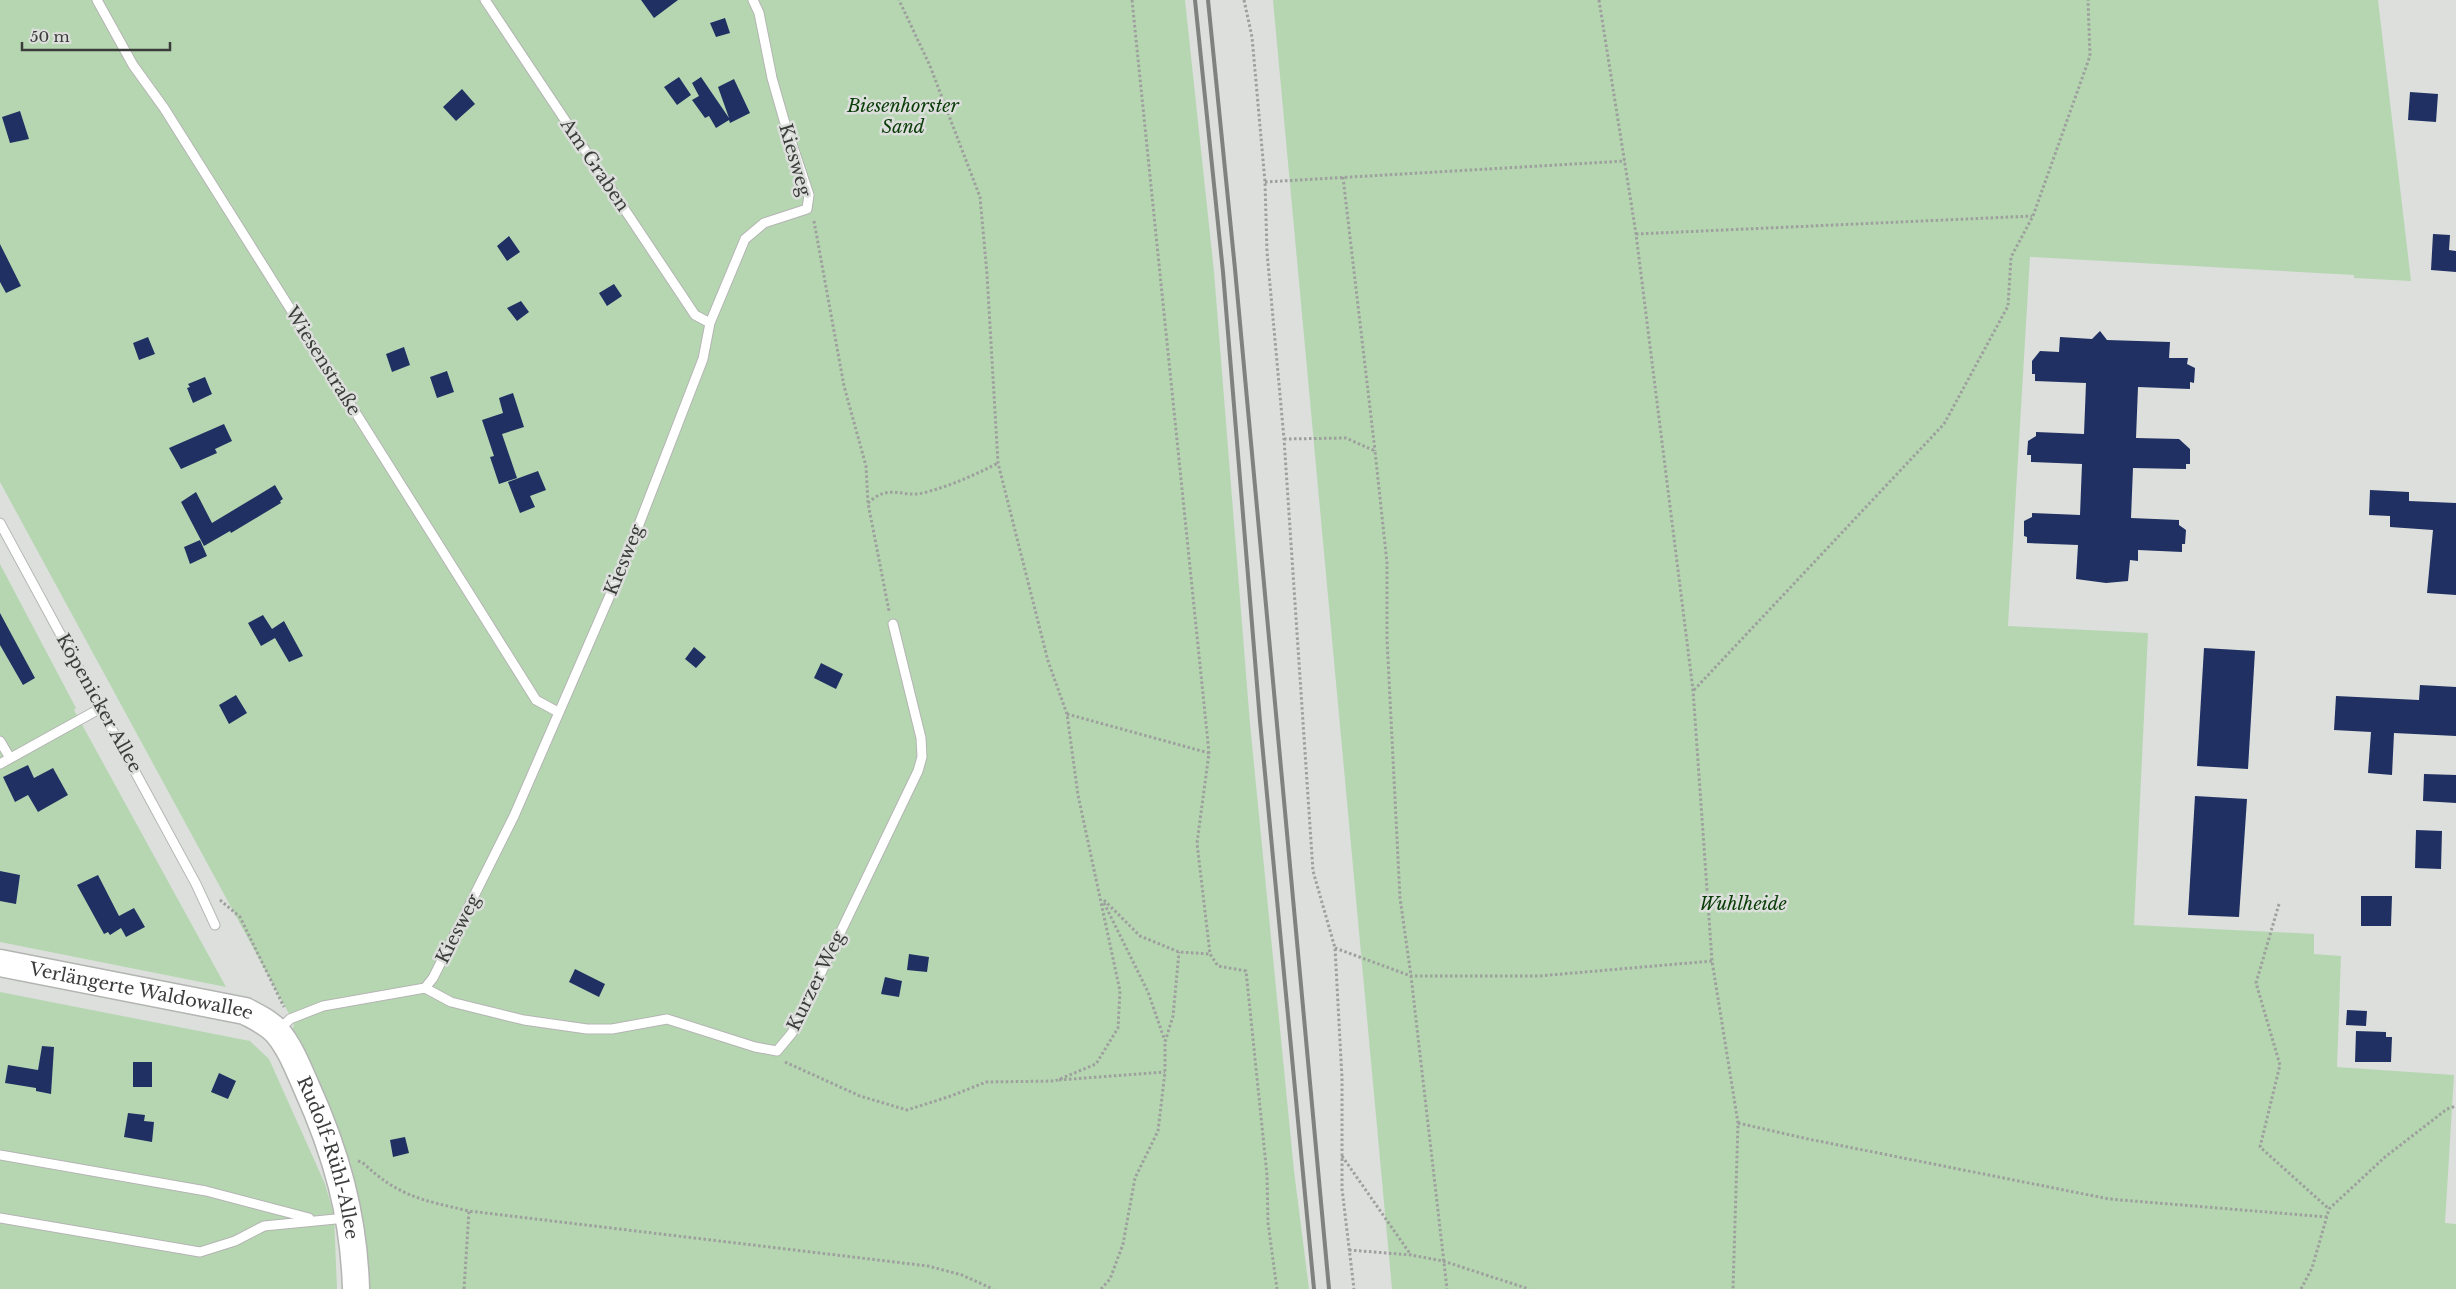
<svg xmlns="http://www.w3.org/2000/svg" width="2456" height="1289" font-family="'Libre Baskerville',serif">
	<rect width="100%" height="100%" fill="#dcdfdc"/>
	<path fill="#b6d6b2" d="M0,0H1185L1214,272L1250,724L1294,1171L1309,1289H367L292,1035L294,1023L0,482Z
		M1273,0H2378L2411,281L2354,278V275L2030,257L2008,626L2148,633L2134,925L2314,934V954L2341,956L2337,1067L2454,1075L2445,1223L2456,1224V1289H1392Z
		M0,564L76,708L74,710L226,987L0,942Z
		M0,992L250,1041L269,1059L325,1184L334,1215L337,1289H0Z"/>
	<path fill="#203062" d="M641,0H678L654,18Z
		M725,18L730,33L716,37L710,23Z
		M679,77L691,95L677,105L664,87Z
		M701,77L729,118L718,87L734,79L750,113L730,123L729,120L716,128L709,116L705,118L692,100L699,96L692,83Z
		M462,89L475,104L456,121L443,107Z
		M2410,92L2438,94L2436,122L2408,120Z
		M20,111L29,139L10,143L2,117Z
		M2433,234L2450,235L2449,250L2456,251V272L2431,270Z
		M509,236L520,252L507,261L497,246Z
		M0,244L21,286L6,293L0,282Z
		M614,284L622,296L607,306L599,293Z
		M521,301L529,312L517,321L507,308Z
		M2100,331L2107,340L2170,342L2169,358H2188L2187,364L2195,368L2194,383L2190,382V389L2138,387L2136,438L2179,439L2190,449V464H2186V469L2133,468L2131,518L2179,520V525L2186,530L2185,544H2182V552L2138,550V561L2130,560L2128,581L2106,583L2076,579L2078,545L2027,543V537L2024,536V521L2032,517V513L2080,515L2082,464L2031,462V455H2027L2028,441L2036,436V432L2084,434L2086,383L2035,381V374H2032V361L2040,351L2059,352L2060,337L2092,339Z
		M148,337L155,354L139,360L133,343Z
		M404,347L410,365L392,372L386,354Z
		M447,371L454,392L437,398L430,377Z
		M205,377L212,394L193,403L187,388L190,387L188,384Z
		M513,393L524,427L502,434L517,478L499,484L490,457L494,456L482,420L503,413L499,398Z
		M224,424L232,441L215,449L217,453L181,469L169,448Z
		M538,471L546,490L530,496L535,507L520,513L508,482Z
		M275,485L283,499L280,501L281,503L231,533L230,531L204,546L181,502L196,492L212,523Z
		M2370,490L2409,492V501L2456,503V595L2427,593L2433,530L2390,527V516L2369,515Z
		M200,540L207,556L190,564L184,547Z
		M0,613L35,678L23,685L0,645Z
		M263,615L272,629L284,621L303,656L289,662L275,638L261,646L248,623Z
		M694,647L706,657L696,668L685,659Z
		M2204,648L2255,651L2248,769L2197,766Z
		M821,663L843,674L836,689L814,678Z
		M2420,685L2456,687V736L2394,733L2392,775L2368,773L2371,732L2334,730L2336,696L2419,700Z
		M236,695L247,713L229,724L219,705Z
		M28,765L34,778L53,768L68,795L38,812L28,795L15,802L3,777Z
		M2424,774L2456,775V803L2423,801Z
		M2195,796L2247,799L2239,917L2188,915Z
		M2416,830L2442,831L2441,869L2415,868Z
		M0,871L20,875L16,904L0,901Z
		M98,875L119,916L134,908L145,927L126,937L121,928L110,935L108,932L104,934L77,885Z
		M2361,896H2392L2391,926H2361Z
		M909,954L929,957L927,972L907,970Z
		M575,969L605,984L599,997L569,982Z
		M885,977L902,981L899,997L881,994Z
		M2347,1010L2367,1011L2366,1026L2346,1025Z
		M2356,1031L2386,1032V1037H2392L2391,1062H2355Z
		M42,1046L54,1047L51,1094L36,1091V1088L5,1083L8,1065L38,1070Z
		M133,1062H152V1087H133Z
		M219,1073L236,1081L228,1099L211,1092Z
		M128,1113L145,1115L144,1121L154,1122L152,1142L124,1137Z
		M405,1137L409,1153L393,1157L390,1140Z"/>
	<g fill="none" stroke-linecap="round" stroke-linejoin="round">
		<g stroke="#b3b5b2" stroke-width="11">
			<path id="lane" d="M97,0L133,65L164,108L474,601L536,700L558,712
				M485,0L695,315L710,323
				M0,523L196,884L215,925
				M0,741L10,758
				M0,764L101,708
				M425,988L451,1002L524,1020L587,1029H612L667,1019L755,1047L777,1051L792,1033L918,771L922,757L921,738L893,624
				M279,1030L290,1019L323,1006L425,988L433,978L514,816L624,563L703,359L710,323L745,239L764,223L807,209L809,195L784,120L772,78L759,13L753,0
				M0,1155L206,1191L309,1218
				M0,1218L200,1252L235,1241L264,1226L346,1218"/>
		</g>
		<g stroke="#b3b5b2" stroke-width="29">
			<g id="secondary">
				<path id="s1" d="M0,963L245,1011C256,1017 268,1022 277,1032C290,1047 298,1068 306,1086C336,1152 354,1216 356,1289"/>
			</g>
		</g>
		<path stroke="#9da09d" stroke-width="3" stroke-dasharray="2.5 2.5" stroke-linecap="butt" d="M1132,0L1209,753L1197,843L1210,954L1218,966L1246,971L1267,1175L1268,1223L1277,1289
			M1244,0L1252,37L1265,182L1267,252L1284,439L1313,871L1335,948L1342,1078V1189L1354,1289
			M1599,0L1636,234L1693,690L1712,961L1738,1123L1733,1289
			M1343,177L1375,451
			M1265,182L1625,161
			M814,221L844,386L866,466L868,503L889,611
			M1636,234L2032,216
			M1284,439L1346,438L1375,451L1387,563V639L1400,898L1411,976L1447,1289
			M868,503C889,483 903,498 923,493C950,486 973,476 998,463
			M1694,690L1944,424L2008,306L2011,257L2033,216L2090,56L2088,0
			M1067,714L1209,753
			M220,900L240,917L284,1007
			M1104,900L1140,936L1179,952L1210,954
			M1104,903L1148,992L1165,1041
			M2279,904L2256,983L2280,1065L2260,1147L2329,1209
			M1335,948L1411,976H1539L1712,961
			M785,1062L860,1096L907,1110L951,1096L986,1082L1055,1081L1096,1064L1118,1028L1120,991L1078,795L1067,714L1048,661L998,463L987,274L980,197L930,66L899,0
			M1059,1080L1165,1072
			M1738,1123L1808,1139L2109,1199L2327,1217
			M1342,1156L1411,1255
			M358,1161L362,1162C399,1197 422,1200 469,1211L928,1266L962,1275L993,1289
			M1349,1250L1411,1255L1443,1261L1529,1289
			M464,1289L469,1211
			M1101,1289L1110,1279L1123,1244L1135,1178L1158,1131L1165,1072V1042L1173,1016L1179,952
			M2301,1289L2312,1268L2329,1209L2385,1157L2447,1109L2456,1106"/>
		<use href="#lane" stroke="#fff" stroke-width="9"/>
		<use href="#secondary" stroke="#fff" stroke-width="26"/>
		<path stroke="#7f827f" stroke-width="4" d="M1195,0L1223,272L1260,721L1314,1289
			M1208,0L1235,269L1329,1289"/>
	</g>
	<g text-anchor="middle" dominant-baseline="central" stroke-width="5" stroke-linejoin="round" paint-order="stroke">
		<g font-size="18" font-style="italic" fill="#0a3c07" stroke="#dcdfdc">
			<text x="903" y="106">Biesenhorster<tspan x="903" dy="21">Sand</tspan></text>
			<text x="1743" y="904">Wuhlheide</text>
		</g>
		<g font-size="18" fill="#3b3d3b" stroke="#dcdfdc">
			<text transform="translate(795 160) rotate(74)">Kiesweg</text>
			<text transform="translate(595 165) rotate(56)">Am Graben</text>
			<text transform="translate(323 361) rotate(58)">Wiesenstraße</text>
			<text transform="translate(624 560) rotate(-68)">Kiesweg</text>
			<text transform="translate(99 703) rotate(61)">Köpenicker Allee</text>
			<text transform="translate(458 929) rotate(-63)">Kiesweg</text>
			<text transform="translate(816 981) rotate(-64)">Kurzer Weg</text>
			<text stroke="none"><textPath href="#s1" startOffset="144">Verlängerte Waldowallee</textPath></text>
			<text stroke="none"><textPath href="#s1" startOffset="425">Rudolf-Rühl-Allee</textPath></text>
		</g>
	</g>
	<path d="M22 42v8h148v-8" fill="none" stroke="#3b3d3b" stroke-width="2.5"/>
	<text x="30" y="42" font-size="15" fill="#3b3d3b" stroke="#dcdfdc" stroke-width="4" paint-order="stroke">50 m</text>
</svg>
